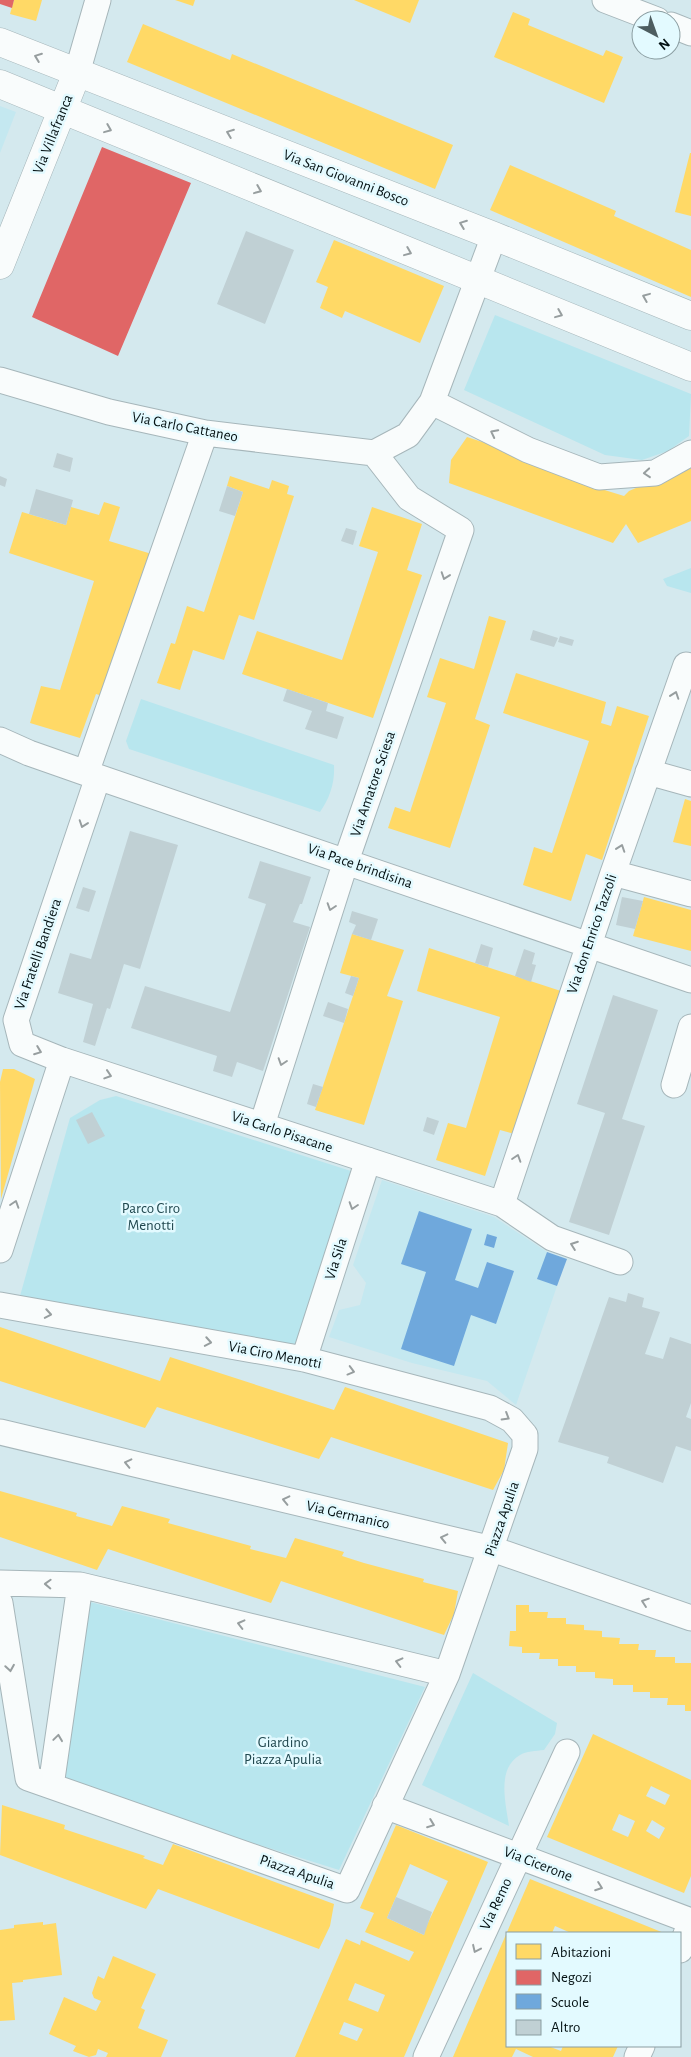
<svg xmlns="http://www.w3.org/2000/svg" width="691" height="2057" font-family="'Alegreya Sans',sans-serif">
	<rect width="100%" height="100%" fill="#d4e9ee"/>
	<path fill="#c4e8f0" d="M0,106L16,112L0,153Z
		M382,1180L494,1217L547,1252L538,1279L557,1286L516,1405L487,1381L412,1363L329,1337L339,1310L360,1305L366,1283L353,1265Z"/>
	<path fill="#b8e6ee" d="M495,315L691,394L689,436L668,451L642,460L605,455L464,390Z
		M691,568V593L667,586L663,579Z
		M141,699L334,765C335,782 330,798 320,812L129,749L126,741Z
		M116,1096L354,1172L292,1353L20,1296L70,1118L100,1100Z
		M90,1602L425,1687L339,1870L59,1782Z
		M473,1673L557,1723L555,1734L544,1750C536,1751 526,1751 520,1755C496,1769 506,1804 509,1826L422,1785Z"/>
	<path fill="#ffd966" fill-rule="evenodd" d="M14,0H42L36,21L10,14Z
		M175,0H195L193,6Z
		M354,0H419L410,23Z
		M513,12L530,19L528,25L603,56L606,50L623,57L604,103L494,57Z
		M143,24L230,60L232,54L453,145L435,189L127,62Z
		M690,153H691V216L675,212Z
		M510,165L616,211L614,216L691,250V297L490,210Z
		M334,240L444,286L420,343L345,311L342,318L320,308L328,287L316,282Z
		M467,437L519,454L598,488L624,496L629,491L666,475L667,479L691,468V521L638,543L626,524L613,543L449,483L451,460Z
		M230,476L269,489L272,480L289,486L287,494L294,496L254,620L239,615L224,660L193,650L180,690L157,683L171,643L175,644L187,606L204,612L243,492L227,486Z
		M104,502L120,507L109,541L155,555L109,698L96,694L80,738L30,723L41,686L60,690L94,581L9,553L22,512L66,525L71,507L99,515Z
		M372,507L422,524L407,570L422,575L373,718L242,674L257,631L342,660L378,552L359,546Z
		M489,616L506,621L475,719L490,725L450,848L388,828L395,807L410,812L446,703L427,697L440,658L474,669Z
		M516,673L606,702L601,723L611,726L617,706L649,716L602,860L586,854L571,901L523,885L534,847L552,853L589,741L503,713Z
		M685,799L691,801V846L673,842Z
		M644,897L691,910V951L633,936Z
		M352,934L404,950L387,996L403,1001L364,1125L315,1110L359,978L340,973Z
		M429,948L567,993L515,1134L500,1130L485,1176L436,1160L448,1123L466,1128L500,1017L417,991Z
		M3,1069H14L35,1079L1,1199L0,1082Z
		M0,1327L160,1381L170,1357L334,1410L345,1387L508,1443L504,1470L493,1490L331,1437L319,1459L157,1407L145,1428L0,1381Z
		M0,1491L77,1513L76,1516L112,1526L122,1506L170,1519L168,1523L251,1546L250,1549L286,1558L295,1538L344,1552L342,1556L364,1563L424,1579L423,1582L458,1591L454,1614L444,1635L281,1581L271,1603L108,1549L97,1570L0,1537Z
		M516,1605H529V1612H548L547,1618H566V1624L584,1625V1630L602,1631V1637L620,1638L619,1644H639L638,1650H656L655,1657H675V1663H691V1711H685V1705H667L668,1698H650V1692H633V1685H613V1679L595,1678V1672H576V1666H558V1659H539L540,1653H522V1647L509,1646L510,1631H516Z
		M593,1734L691,1780V1876L684,1893L547,1837ZM651,1786L670,1795L665,1805L646,1796ZM619,1814L635,1821L628,1837L612,1830ZM652,1820L665,1828L659,1839L646,1831Z
		M2,1805L65,1825L64,1829L145,1856L143,1858L163,1865L173,1844L334,1904L330,1926L319,1949L158,1889L146,1909L0,1855Z
		M396,1825L488,1862L404,2057H295L346,1939L360,1945L361,1940L409,1961L414,1952L365,1932L374,1913L360,1908ZM410,1864L448,1881L425,1929L424,1935L387,1918ZM355,1983L385,1995L378,2012L348,2000ZM344,2022L363,2029L357,2041L339,2034Z
		M530,1879L664,1933H571L555,1926L552,1933H507V2046H548L561,2051L563,2046H618L613,2057H533L516,2049L512,2057H453Z
		M43,1922V1925L56,1923L62,1975L23,1980V1982L12,1983L15,2020L0,2021V1930L14,1928V1925Z
		M113,1956L156,1974L141,2008L145,2010L138,2028L168,2040L161,2057H106L108,2053L98,2049L96,2055L89,2057L73,2051L76,2046L49,2034L64,1997L96,2011L101,2001L94,1998L92,1993L98,1976L104,1979Z"/>
	<path fill="#e06666" d="M0,0H14L12,8L0,4Z
		M102,147L191,183L118,356L32,317Z"/>
	<path fill="#6fa8dc" d="M419,1211L472,1229L455,1280L478,1288L487,1262L514,1271L496,1324L471,1315L454,1366L401,1349L426,1272L401,1264Z
		M487,1234L497,1237L494,1248L484,1245Z
		M547,1252L567,1259L557,1286L537,1279Z"/>
	<path fill="#c0d0d4" d="M246,231L294,250L265,324L217,304Z
		M57,453L73,458L70,472L53,467Z
		M0,476L7,479L5,487L0,485Z
		M227,486L243,492L235,516L219,511Z
		M36,489L73,500L66,525L29,514Z
		M346,528L357,531L353,545L341,541Z
		M533,630L558,638L554,647L530,640Z
		M560,636L574,640L572,646L558,642Z
		M287,689L328,703L326,711L344,717L337,739L305,729L312,711L283,701Z
		M130,831L178,845L140,969L124,964L110,1009L107,1008L95,1046L83,1042L93,1004L58,993L70,953L91,959Z
		M260,861L311,877L302,904H300L293,922L310,927L263,1071L237,1062L232,1077L213,1071L217,1056L131,1028L145,986L230,1012L266,904L248,898Z
		M83,887L96,891L89,912L76,908Z
		M622,897L643,901L635,929L616,925Z
		M352,911L378,919L371,940L352,934L356,925L349,922Z
		M481,944L493,948L488,967L475,963Z
		M524,949L535,953L532,964L536,965L531,982L515,976Z
		M351,976L359,978L353,996L345,993Z
		M613,995L658,1010L622,1119L645,1126L609,1235L569,1222L605,1113L577,1104Z
		M328,1002L348,1009L344,1023L323,1016Z
		M313,1084L323,1087L316,1107L307,1104Z
		M92,1112L105,1136L88,1144L76,1120Z
		M427,1117L439,1121L434,1135L423,1131Z
		M628,1293L644,1298L642,1307L660,1312L645,1354L663,1359L670,1337L691,1344V1403L686,1417L691,1419V1451L676,1446L663,1483L607,1463L609,1457L558,1442L609,1297L626,1302Z
		M396,1897L432,1912L424,1935L387,1918Z"/>
	<g fill="none" stroke-linecap="round" stroke-linejoin="round">
		<g stroke="#a6b6ba" stroke-width="27">
			<path id="street" d="M605,0L657,20
				M671,25L691,33
				M77,73L98,0
				M0,380L109,412L205,433L374,453L408,435L432,402L494,236
				M432,402L528,450L599,477L655,473L691,453
				M0,740L29,753L86,773L691,980
				M648,772L691,784
				M86,773L205,433
				M98,777L16,1020L22,1044L62,1060L502,1204L552,1238L620,1262
				M613,873L691,894
				M674,1085L691,1027
				M262,1125L346,861L461,530L409,498L374,453
				M502,1204L613,873L686,665L691,666
				M0,1250L62,1060
				M0,1305L304,1359L490,1408L512,1420L525,1435V1449L447,1674L347,1890L28,1778L0,1603
				M304,1359L368,1160
				M0,1432L492,1549L691,1618
				M0,1583L80,1585L447,1674
				M51,1786L80,1585
				M385,1806L691,1921
				M680,1950L691,1921
				M426,2057L567,1752
				M637,2057L642,2046"/>
		</g>
		<g stroke="#a6b6ba" stroke-width="29">
			<path id="secondary" d="M0,42L494,236L691,316
				M0,84L691,367
				M0,265L77,73"/>
		</g>
		<use href="#street" stroke="#f9fcfc" stroke-width="25"/>
		<use href="#secondary" stroke="#f9fcfc" stroke-width="28"/>
	</g>
	<defs><path id="oneway-chevron" d="M-2-3.5L2.5 0L-2 3.5" fill="none" stroke-width="1.6" stroke-linecap="round" stroke-linejoin="round" transform="scale(1.25)"/></defs>
	<g stroke="#979e9f">
		<use href="#oneway-chevron" transform="translate(38 57) rotate(-159)"/>
		<use href="#oneway-chevron" transform="translate(108 129) rotate(22)"/>
		<use href="#oneway-chevron" transform="translate(230 133) rotate(-159)"/>
		<use href="#oneway-chevron" transform="translate(258 190) rotate(22)"/>
		<use href="#oneway-chevron" transform="translate(463 224) rotate(-159)"/>
		<use href="#oneway-chevron" transform="translate(408 252) rotate(22)"/>
		<use href="#oneway-chevron" transform="translate(646 297) rotate(-158)"/>
		<use href="#oneway-chevron" transform="translate(559 314) rotate(22)"/>
		<use href="#oneway-chevron" transform="translate(494 433) rotate(-153)"/>
		<use href="#oneway-chevron" transform="translate(647 473) rotate(175)"/>
		<use href="#oneway-chevron" transform="translate(445 576) rotate(109)"/>
		<use href="#oneway-chevron" transform="translate(675 695) rotate(-71)"/>
		<use href="#oneway-chevron" transform="translate(83 824) rotate(109)"/>
		<use href="#oneway-chevron" transform="translate(621 848) rotate(-71)"/>
		<use href="#oneway-chevron" transform="translate(331 907) rotate(108)"/>
		<use href="#oneway-chevron" transform="translate(38 1051) rotate(21)"/>
		<use href="#oneway-chevron" transform="translate(282 1062) rotate(108)"/>
		<use href="#oneway-chevron" transform="translate(108 1075) rotate(18)"/>
		<use href="#oneway-chevron" transform="translate(517 1158) rotate(-72)"/>
		<use href="#oneway-chevron" transform="translate(15 1204) rotate(-72)"/>
		<use href="#oneway-chevron" transform="translate(353 1206) rotate(108)"/>
		<use href="#oneway-chevron" transform="translate(574 1245) rotate(-160)"/>
		<use href="#oneway-chevron" transform="translate(48 1314) rotate(10)"/>
		<use href="#oneway-chevron" transform="translate(208 1342) rotate(10)"/>
		<use href="#oneway-chevron" transform="translate(351 1371) rotate(15)"/>
		<use href="#oneway-chevron" transform="translate(506 1417) rotate(31)"/>
		<use href="#oneway-chevron" transform="translate(128 1463) rotate(-167)"/>
		<use href="#oneway-chevron" transform="translate(286 1500) rotate(-167)"/>
		<use href="#oneway-chevron" transform="translate(444 1538) rotate(-167)"/>
		<use href="#oneway-chevron" transform="translate(48 1584) rotate(-178)"/>
		<use href="#oneway-chevron" transform="translate(645 1602) rotate(-161)"/>
		<use href="#oneway-chevron" transform="translate(241 1624) rotate(-166)"/>
		<use href="#oneway-chevron" transform="translate(399 1662) rotate(-166)"/>
		<use href="#oneway-chevron" transform="translate(10 1668) rotate(81)"/>
		<use href="#oneway-chevron" transform="translate(58 1738) rotate(-82)"/>
		<use href="#oneway-chevron" transform="translate(431 1824) rotate(21)"/>
		<use href="#oneway-chevron" transform="translate(599 1887) rotate(20)"/>
		<use href="#oneway-chevron" transform="translate(476 1949) rotate(115)"/>
	</g>
	<g text-anchor="middle" dominant-baseline="central" stroke-width="5" stroke-linejoin="round" paint-order="stroke">
		<g font-size="15" fill="#041113" stroke="#e3faff">
			<text transform="translate(53 134) rotate(-68)">Via Villafranca</text>
			<text transform="translate(346 178) rotate(21)">Via San Giovanni Bosco</text>
			<text transform="translate(185 427) rotate(11)">Via Carlo Cattaneo</text>
			<text transform="translate(373 784) rotate(-71)">Via Amatore Sciesa</text>
			<text transform="translate(360 866) rotate(19)">Via Pace brindisina</text>
			<text transform="translate(592 934) rotate(-71)">Via don Enrico Tazzoli</text>
			<text transform="translate(38 954) rotate(-71)">Via Fratelli Bandiera</text>
			<text transform="translate(282 1132) rotate(18)">Via Carlo Pisacane</text>
			<text transform="translate(336 1259) rotate(-72)">Via Sila</text>
			<text transform="translate(275 1355) rotate(11)">Via Ciro Menotti</text>
			<text transform="translate(348 1515) rotate(13)">Via Germanico</text>
			<text transform="translate(502 1519) rotate(-71)">Piazza Apulia</text>
			<text transform="translate(538 1864) rotate(21)">Via Cicerone</text>
			<text transform="translate(297 1872) rotate(19)">Piazza Apulia</text>
			<text transform="translate(496 1904) rotate(-65)">Via Remo</text>
		</g>
		<g font-size="15" fill="#21484f" stroke="#e3faff">
			<text x="151" y="1208">Parco Ciro<tspan x="151" dy="17">Menotti</tspan></text>
			<text x="283" y="1742">Giardino<tspan x="283" dy="17">Piazza Apulia</tspan></text>
		</g>
	</g>
	<rect x="506" y="1932" width="175" height="115" fill="#e3faff" stroke="#8a9da1"/>
	<rect x="516" y="1944" width="25" height="15" fill="#ffd966" stroke="#8a9da1"/>
	<text x="551" y="1957" font-size="15" fill="#041113">Abitazioni</text>
	<rect x="516" y="1970" width="25" height="15" fill="#e06666" stroke="#8a9da1"/>
	<text x="551" y="1982" font-size="15" fill="#041113">Negozi</text>
	<rect x="516" y="1994" width="25" height="15" fill="#6fa8dc" stroke="#8a9da1"/>
	<text x="551" y="2007" font-size="15" fill="#041113">Scuole</text>
	<rect x="516" y="2020" width="25" height="15" fill="#c0d0d4" stroke="#8a9da1"/>
	<text x="551" y="2032" font-size="15" fill="#041113">Altro</text>
	<g transform="translate(656 35) rotate(139)"><circle r="24" fill="#e3faff" stroke="#8a9da1"/>
	<path d="M0-4L9 19L0 12L-9 19Z" fill="#4d5d60"/>
	<text y="-8" font-size="14" font-weight="bold" text-anchor="middle" fill="#041113">N</text>
	</g>
</svg>
